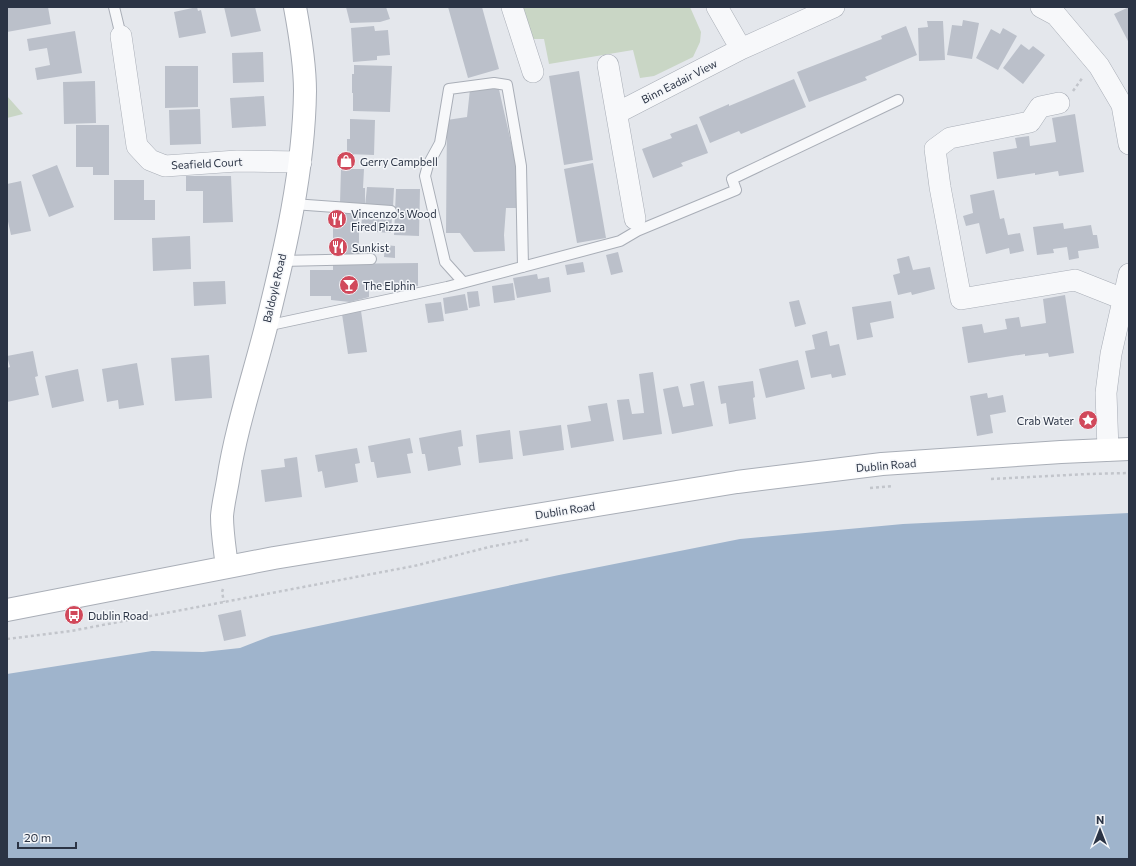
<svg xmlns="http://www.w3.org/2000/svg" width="1136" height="866" font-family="Commissioner,sans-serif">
	<rect width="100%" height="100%" fill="#e4e7ec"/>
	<path fill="#c9d6c5" d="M520,7H690L701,32L700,42L693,57L654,76L640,78L633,50L549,64L544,39H534L528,32Z
		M7,96L23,114L7,118Z"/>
	<path fill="#9fb4cc" d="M1129,513V859H7V674L152,651L203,652L240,648L271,636L559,575L740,539L903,524Z"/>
	<path fill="#bbc0ca" d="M7,7H48L51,24L7,32Z
		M197,7L198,11L201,10L206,33L179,38L174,12Z
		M224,7H255L261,31L231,37Z
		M346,7H386L390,19L380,22L350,23Z
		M448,7H482L499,69L468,78Z
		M1129,7V43L1114,14Z
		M963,20L979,23L972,59L947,55L952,25L962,26Z
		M927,21H943L945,60L919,61L918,28L928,27Z
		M374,26L375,31L388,30L390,55L377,56V60L353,62L351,28Z
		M906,26L917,55L865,77L867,80L809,102L797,72L882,39L881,36Z
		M1003,28L1017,36L998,70L976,58L991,29L1000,34Z
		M75,31L82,73L37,80L35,68L50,65L47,48L29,51L27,39Z
		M1021,44L1029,50L1033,46L1045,55L1023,84L1003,68Z
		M263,52L264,82L233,83L232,53Z
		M354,65L392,66L390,112L353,111V93H352V74H354Z
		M165,66H198V107L165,108Z
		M579,71L593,160L564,165L549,76Z
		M794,79L806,107L741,134L739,131L710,143L699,117L729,104V106Z
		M95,81L96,123L64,124L63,82Z
		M498,85L518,173V208H506L504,235L505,251L474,252L460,233H446L447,120L467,117L470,89Z
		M264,96L266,126L232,128L230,98Z
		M200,109L201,144L170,145L169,110Z
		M1075,114L1084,172L1059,176L1058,171L1035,175V173L997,179L993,152L1017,148L1015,138L1029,136L1030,146L1056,142L1052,118Z
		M350,119L375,120L374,155L347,154V139H350Z
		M697,124L708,153L681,163L683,166L653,178L642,149L672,138L670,134Z
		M76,125H109V175H93V167H76Z
		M593,163L606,238L577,243L564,169Z
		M57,165L74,207L49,217L32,175Z
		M341,169H364L363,188H365V204L340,203Z
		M186,176H231L233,222L203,223V191H186Z
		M114,180H144V200H155V220H114Z
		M21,181L31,231L11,235L7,217V184Z
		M367,187L394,188L393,207L365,206Z
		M396,189H420L419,236L394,235Z
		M994,190L1000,219L1004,218L1008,235L1020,233L1024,251L1010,254L1009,248L986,254L979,223L966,226L963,216L973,213L970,195Z
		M333,213H359V256H333Z
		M362,215L392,217L391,233L361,231Z
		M1063,223L1064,229L1091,225L1093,235H1097L1099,248L1078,251L1079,258L1069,260L1067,247L1053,249L1054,253L1037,255L1033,227Z
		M190,236L191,269L153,271L152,238Z
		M385,245L395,246V258L384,257Z
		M618,252L623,272L611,275L606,255Z
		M909,256L913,270L930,267L935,289L912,295L911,292L898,295L893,275L900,273L897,259Z
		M583,262L585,272L567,275L565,265Z
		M418,263V286H369V297L350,302L331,300V296H310V270H333V264Z
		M537,274L538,279L549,277L551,292L517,298L513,278Z
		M225,281L226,304L194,306L193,282Z
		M513,283L515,300L494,303L492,286Z
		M478,291L480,306L469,308L467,292Z
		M465,294L468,310L445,314L443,298Z
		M1065,295L1074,353L1049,357L1048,353L1025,356V354L968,363L962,327L982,324L984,333L1007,329L1005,319L1019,317L1021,327L1046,323L1043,299Z
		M799,300L806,324L795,327L789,302Z
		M891,301L894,318L870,323L873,337L857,340L852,307Z
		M441,302L444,321L428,323L425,304Z
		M361,311L367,352L348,354L342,314Z
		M827,331L830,346L839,344L846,375L832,378L831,374L811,378L805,351L815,349L812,335Z
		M33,351L38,376L35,377L39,395L7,402V368L10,367L7,356Z
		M209,355L212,398L175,401L171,358Z
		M798,360L805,389L766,398L759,369Z
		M137,363L144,405L119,409L118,400L107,402L102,369Z
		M78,369L84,401L52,408L45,376Z
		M653,372L662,434L623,440L617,400L629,399L632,414L644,413L639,374Z
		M704,381L713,426L672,434L663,389L678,386L683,407L694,405L690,384Z
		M753,381L755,397L753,398L756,419L729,424L726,403L721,404L718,386Z
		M987,393L988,398L1003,395L1006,412L990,415L993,433L977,436L970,396Z
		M607,403L614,441L571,448L567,425L591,421L588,406Z
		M561,425L564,450L523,456L519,431Z
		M461,430L463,446L458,447L461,465L428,471L425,454H422L419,438Z
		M510,430L513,459L479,463L476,435Z
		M410,438L413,453L407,454L411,473L377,478L374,462H371L368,446Z
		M357,448L360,463L355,464L358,482L325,488L322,471L318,472L315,455Z
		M297,457L302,497L265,502L261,470L285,467L284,459Z
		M241,610L246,636L224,641L218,615Z"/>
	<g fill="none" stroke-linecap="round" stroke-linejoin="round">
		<g stroke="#a9aeb7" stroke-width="12">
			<path id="lane" d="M114,7L121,36
				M293,204L391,211
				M281,261L371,259
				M463,282L445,262L425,176L428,165L440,143L449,89L494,83L507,85L521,166L523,267
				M266,326L447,287L620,241L637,231L736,190L732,179L898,100"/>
		</g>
		<g stroke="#a9aeb7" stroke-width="22">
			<path id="street" d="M512,7L533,72
				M717,7L741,49
				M1041,7L1056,15L1099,66L1122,105L1129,144
				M121,36L137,146L150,160L165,166L237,161L301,162
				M608,65L635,219
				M1059,103L1040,107L1030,122L950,138L935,149L940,187L961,299L1075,280L1123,299
				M617,113L741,49L834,7
				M1108,450L1106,393L1111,354L1129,274"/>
		</g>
		<g stroke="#a9aeb7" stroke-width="24">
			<path id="secondary" d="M227,567C225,550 222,533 222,516C223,504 226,492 228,480C236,428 253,378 266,327C285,251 304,170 305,91C305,63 300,34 295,7
				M7,610L274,558L737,482L882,464L1061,452L1129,449"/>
		</g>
		<path stroke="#c2c5cb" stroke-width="2.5" stroke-dasharray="3 3" stroke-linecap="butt" d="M1073,91L1083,77
			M991,479L1088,474L1129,473
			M870,488L893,486
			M223,589L222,592L224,602
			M7,639L71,631L224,602L414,566L489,547L531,539"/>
		<use href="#lane" stroke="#f7f8fa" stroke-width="10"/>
		<use href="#street" stroke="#f7f8fa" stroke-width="21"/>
		<use href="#secondary" stroke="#fff" stroke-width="22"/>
	</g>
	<defs>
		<g id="shop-disc" transform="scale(1)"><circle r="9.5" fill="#d1495b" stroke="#f4f6f9"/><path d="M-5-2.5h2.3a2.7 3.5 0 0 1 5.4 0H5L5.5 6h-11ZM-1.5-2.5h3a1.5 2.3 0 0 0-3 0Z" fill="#fff"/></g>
		<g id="restaurant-disc" transform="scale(1)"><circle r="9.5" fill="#d1495b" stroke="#f4f6f9"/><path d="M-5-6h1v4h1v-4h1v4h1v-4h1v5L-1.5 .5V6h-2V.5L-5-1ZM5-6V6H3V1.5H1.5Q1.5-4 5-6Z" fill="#fff"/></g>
		<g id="bar-disc" transform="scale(1)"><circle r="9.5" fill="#d1495b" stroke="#f4f6f9"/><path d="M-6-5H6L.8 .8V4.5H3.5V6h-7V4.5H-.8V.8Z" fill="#fff"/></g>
		<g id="sight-disc" transform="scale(1)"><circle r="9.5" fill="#d1495b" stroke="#f4f6f9"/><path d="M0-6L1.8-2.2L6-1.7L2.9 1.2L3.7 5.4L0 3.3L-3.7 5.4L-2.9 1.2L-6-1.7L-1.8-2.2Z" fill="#fff"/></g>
		<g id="bus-disc" transform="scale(1)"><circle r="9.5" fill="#d1495b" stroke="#f4f6f9"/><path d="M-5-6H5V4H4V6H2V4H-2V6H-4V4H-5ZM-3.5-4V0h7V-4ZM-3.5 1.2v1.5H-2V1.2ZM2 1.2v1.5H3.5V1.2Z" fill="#fff"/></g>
	</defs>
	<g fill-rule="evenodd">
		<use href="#shop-disc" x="346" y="161"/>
		<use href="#restaurant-disc" x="337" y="219"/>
		<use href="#restaurant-disc" x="338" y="247"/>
		<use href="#bar-disc" x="349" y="285"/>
		<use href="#sight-disc" x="1088" y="420"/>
		<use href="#bus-disc" x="74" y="615"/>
	</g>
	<g text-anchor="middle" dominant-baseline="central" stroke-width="3" stroke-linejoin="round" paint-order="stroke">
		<g font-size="11" fill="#2b3445" stroke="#f4f6f9">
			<text transform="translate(679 81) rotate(-27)">Binn Eadair View</text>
			<text transform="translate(207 163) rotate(-3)">Seafield Court</text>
			<text transform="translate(274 288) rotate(-77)">Baldoyle Road</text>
			<text transform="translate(886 465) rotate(-5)">Dublin Road</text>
			<text transform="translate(565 510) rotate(-9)">Dublin Road</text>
		</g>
		<g font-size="11" fill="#2b3445" stroke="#f4f6f9" text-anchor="start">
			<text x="360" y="161">Gerry Campbell</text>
			<text x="351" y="213">Vincenzo's Wood<tspan x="351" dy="13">Fired Pizza</tspan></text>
			<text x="352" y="247">Sunkist</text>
			<text x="363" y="285">The Elphin</text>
			<text x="1074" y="420" text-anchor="end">Crab Water</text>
			<text x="88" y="615">Dublin Road</text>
		</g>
	</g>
	<rect width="1136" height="866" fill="none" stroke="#2b3445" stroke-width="16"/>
	<g transform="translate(1100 830)" stroke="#f4f6f9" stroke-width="3" paint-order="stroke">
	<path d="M0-3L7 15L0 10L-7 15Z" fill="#2b3445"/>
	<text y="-6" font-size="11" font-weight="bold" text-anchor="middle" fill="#2b3445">N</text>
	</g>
	<path d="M18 842v6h58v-6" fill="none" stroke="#2b3445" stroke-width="2"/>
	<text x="24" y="842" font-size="12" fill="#2b3445" stroke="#f4f6f9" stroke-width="3" paint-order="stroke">20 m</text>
</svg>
